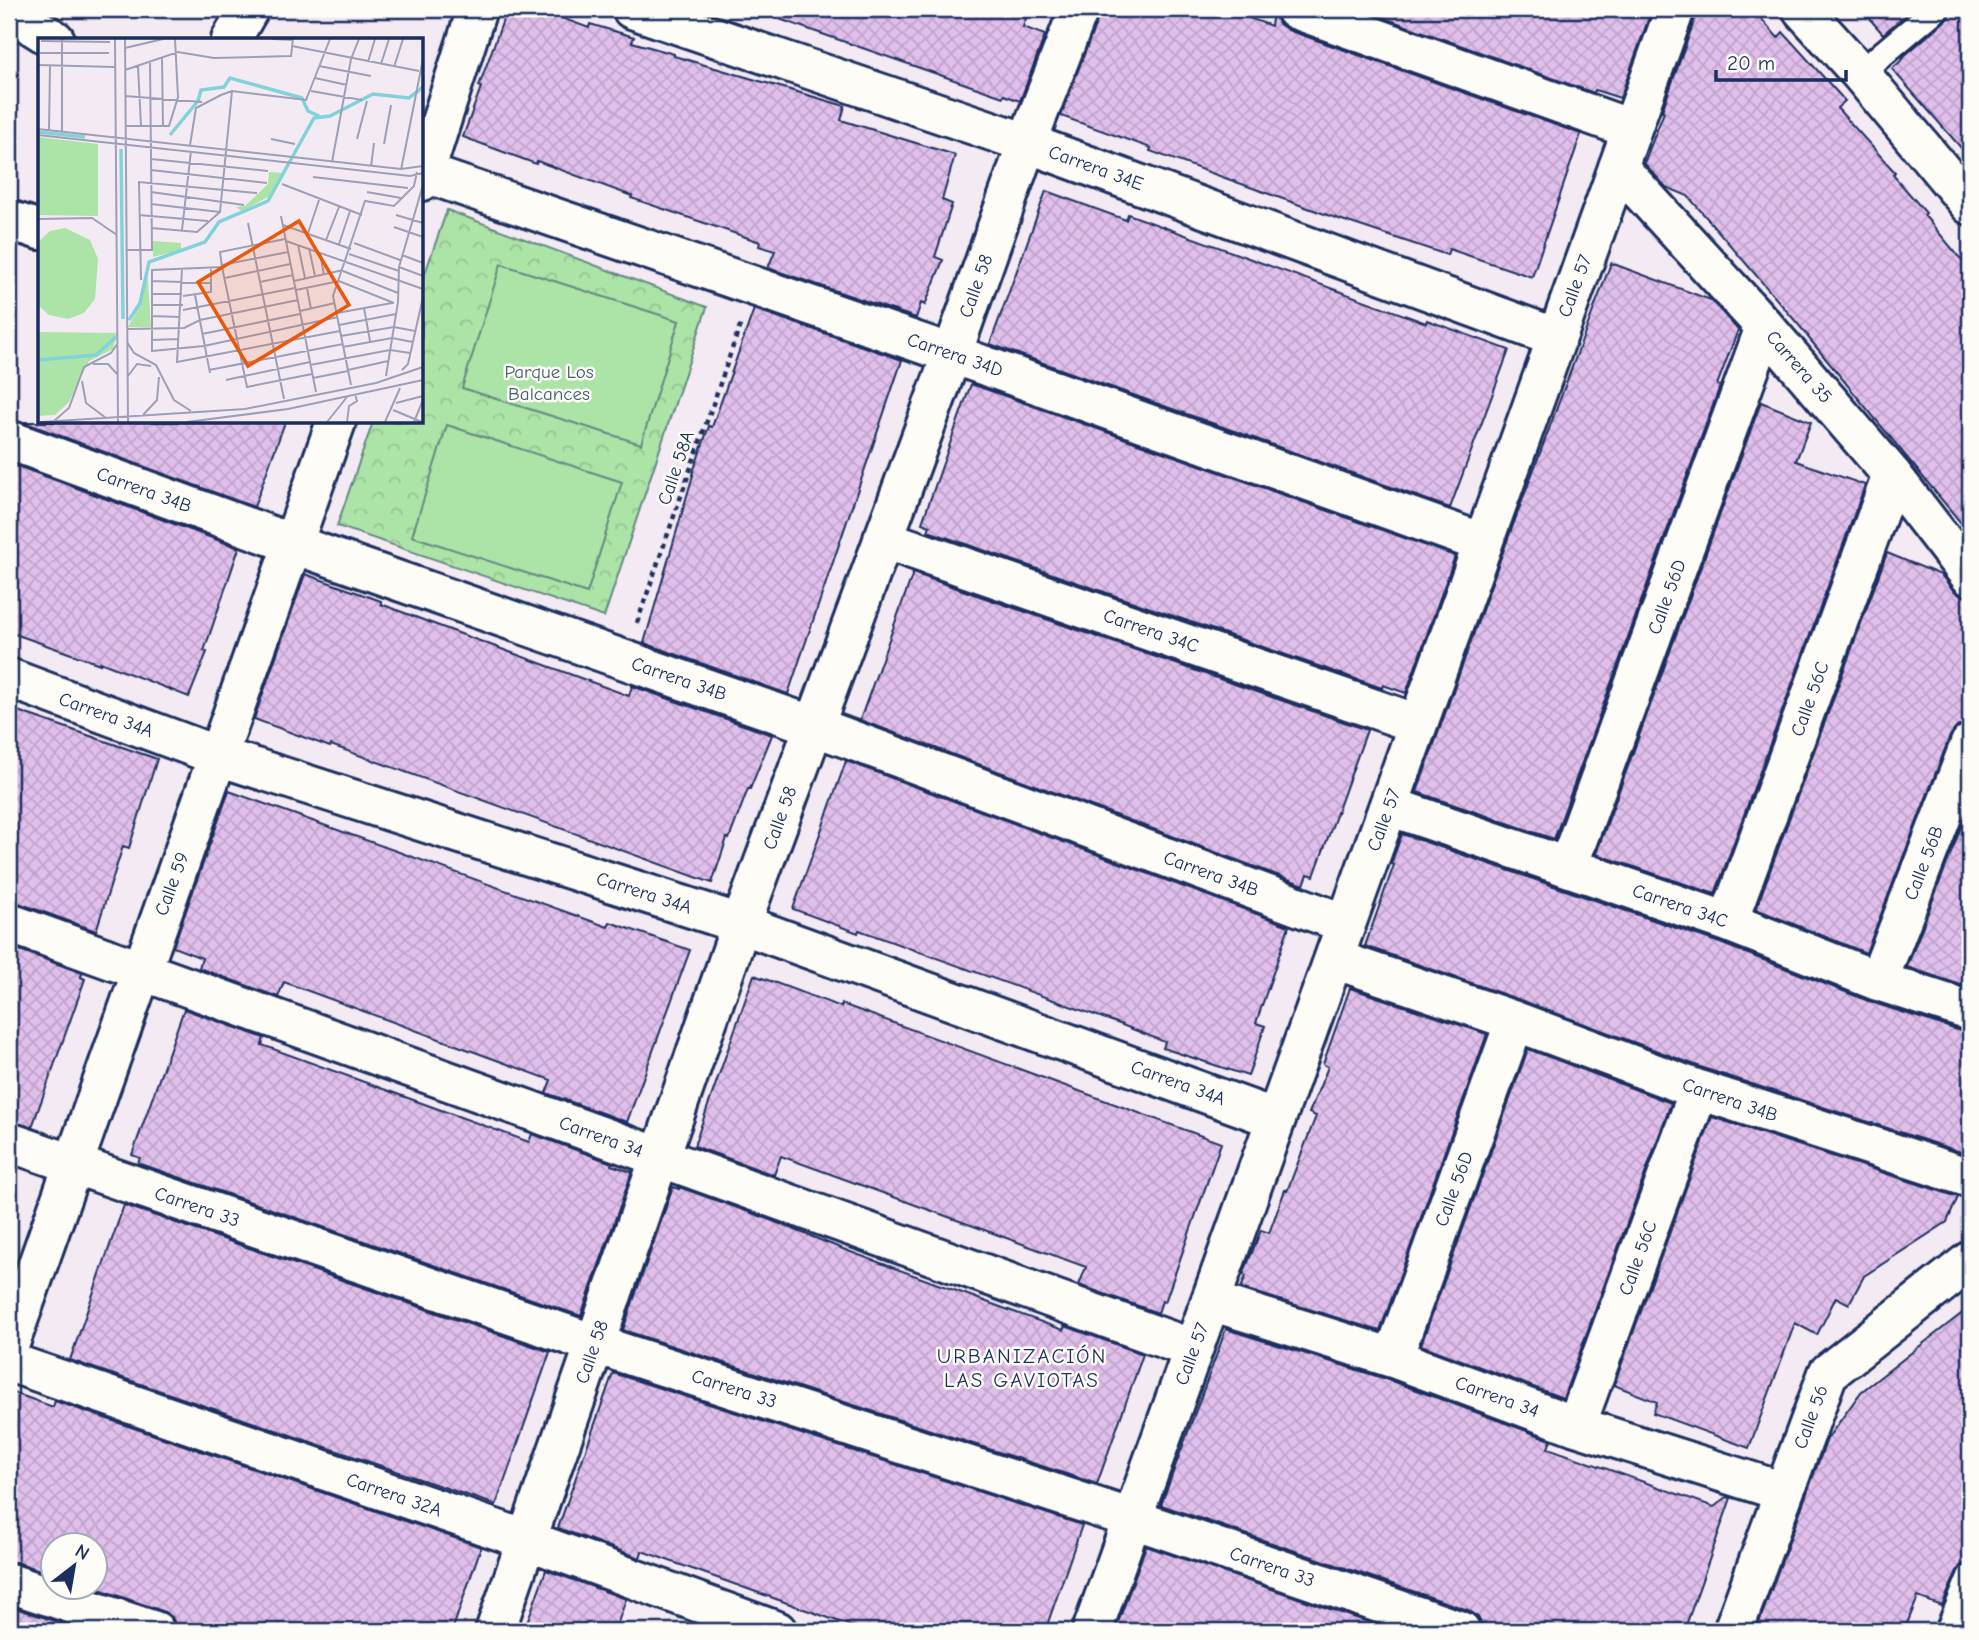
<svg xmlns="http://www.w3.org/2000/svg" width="1979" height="1640" font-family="'Comic Neue',sans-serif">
	<defs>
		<pattern id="forest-crowns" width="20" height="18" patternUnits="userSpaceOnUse" patternTransform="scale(1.75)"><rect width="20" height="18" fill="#ace3a6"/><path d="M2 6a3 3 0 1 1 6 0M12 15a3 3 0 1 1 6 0" fill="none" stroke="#93c391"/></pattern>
		<pattern id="building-cross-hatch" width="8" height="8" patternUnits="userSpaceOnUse" patternTransform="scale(1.75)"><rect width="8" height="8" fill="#e0bfeb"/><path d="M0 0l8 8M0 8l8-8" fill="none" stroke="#c0a4cc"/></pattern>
	</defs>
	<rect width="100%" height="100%" fill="#f4eaf3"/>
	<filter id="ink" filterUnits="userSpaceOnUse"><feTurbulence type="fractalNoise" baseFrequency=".0143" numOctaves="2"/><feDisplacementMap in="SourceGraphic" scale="14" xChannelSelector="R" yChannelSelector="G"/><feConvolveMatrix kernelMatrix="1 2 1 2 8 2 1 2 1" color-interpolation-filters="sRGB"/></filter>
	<g filter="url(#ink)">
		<path fill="url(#forest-crowns)" stroke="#648982" stroke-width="2" d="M447,210L707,307L604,617L337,526L373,422H422V282Z"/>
		<path fill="#ace3a6" stroke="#648982" stroke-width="2" d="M501,264L679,321L641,444L462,388Z
			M447,425L622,482L587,593L412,536Z"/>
		<path fill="url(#building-cross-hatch)" stroke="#1b2f5e" stroke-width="2" d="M507,9H537L589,28L590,24L634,37L632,42L674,54V56L845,106L841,120L955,155L942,200L952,204L935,257L943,260L925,305L921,303L916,318L768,268L775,251L759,246L760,242L631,198L632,196L537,161L536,164L463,137L481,87L479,86Z
			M766,9H1029L1023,27L1045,35L1020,101L1004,95L1003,97L765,14Z
			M1101,9H1225L1271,26L1273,12L1278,23L1288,30L1581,134L1532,277L1449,249L1447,255L1333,217L1150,151L1151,148L1061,116Z
			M1359,9H1652L1620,98L1595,90L1594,93Z
			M1696,9H1753L1778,38L1783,32L1845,101L1837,108L1895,172L1893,175L1926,213L1924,215L1970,270V534L1807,336L1809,337L1688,196L1666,187L1644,163L1664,112L1662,111L1696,16Z
			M1861,9H1913L1883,34Z
			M1951,9H1970V158L1892,69L1904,58L1903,57L1946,20L1950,15Z
			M1046,191L1126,220L1128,214L1426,323L1427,320L1509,350L1450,508L990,344Z
			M1611,263L1711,300L1738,330L1717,385L1720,386L1554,839L1417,792L1500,560Z
			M754,309L902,360L788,694L644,643L693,475H692L709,426L712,427Z
			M971,384L1455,556L1406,693L1383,685L1382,688L928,531L930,526L922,523Z
			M1761,402L1811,422L1796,461L1865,485L1715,894L1596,854Z
			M23,422H285L254,507Z
			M9,463L239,548L204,651L207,652L189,697L100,662V664L9,632Z
			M1887,553L1941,575L1953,590L1961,596L1970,597V723L1957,727L1950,736L1866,953L1756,909Z
			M913,573L1367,730L1314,876L1308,874L1304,885L860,720Z
			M305,574L381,601V604L431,623L629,696L632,686L772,735L750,789H748L729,839L727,838L712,883L331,745L330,747L254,719Z
			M9,708L157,759L129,848L123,846L96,931L16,902H9Z
			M846,761L1289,926L1256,1023L1265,1026L1248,1076L1163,1048L1165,1042L1117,1023L859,930L858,933L793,909Z
			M229,791L608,927L610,922L690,950L627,1122L546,1093L551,1080L284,982L278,997L199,968L202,958L173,947Z
			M1970,804V988L1907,967Z
			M1402,834L1720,943L1871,1002L1963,1032H1970V1155L1706,1069L1523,1001L1365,946L1394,865L1391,864Z
			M9,946L82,973L81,977L85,979L32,1127L9,1121Z
			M754,975L841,1007L842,1004L1221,1143L1165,1302L1162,1301L1158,1313L1079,1285L1086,1267L781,1156L774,1175L694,1146Z
			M1350,988L1487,1034L1380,1331L1241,1288L1246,1276L1243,1275L1261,1230L1269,1233L1285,1190L1287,1191L1316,1116L1309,1113L1328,1067L1323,1064Z
			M184,1009L264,1038L262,1045L441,1110L529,1142L532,1134L612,1163L611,1165L632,1172L581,1316L138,1163L140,1158L132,1155Z
			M1528,1049L1671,1103L1563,1398L1421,1345Z
			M1712,1117L1958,1197L1947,1222L1864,1276L1849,1304L1836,1297L1817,1335L1795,1323L1749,1448L1653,1413L1657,1402L1614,1385Z
			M673,1187L679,1189V1187L760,1216L848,1251L1063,1330L1065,1326L1143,1354L1097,1484L623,1330Z
			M124,1205L550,1352L496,1505L70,1360Z
			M1970,1307V1562L1961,1565L1957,1571L1942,1606L1918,1597L1904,1631H1756L1827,1439L1861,1392Z
			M1226,1329L1386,1379L1551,1440L1548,1448L1714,1507L1727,1497L1731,1498L1684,1631H1482V1626L1478,1617L1468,1610L1161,1505Z
			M613,1373L1082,1525L1045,1631H865L642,1551L640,1558L558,1528Z
			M9,1391L53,1407L55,1401L481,1547L452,1631H176V1626L172,1617L162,1611L93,1587H94V1545H52V1574L16,1562H9Z
			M1146,1546L1394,1631H1115Z
			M546,1570L626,1599L615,1631H524Z
			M9,1606L86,1631H9Z"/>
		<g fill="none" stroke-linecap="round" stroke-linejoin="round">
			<g stroke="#1b2f5e" stroke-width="30">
				<path id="service" d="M1860,73L1936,9
					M1948,1631L1970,1577"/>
			</g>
			<g stroke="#1b2f5e" stroke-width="44">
				<path id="minor" d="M632,9L1027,143L1557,338
					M1295,9L1631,129
					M1802,9L1860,73L1970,205
					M9,11L55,40
					M231,40L249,9
					M1618,167L1765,327L1892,475L1970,576
					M425,173L952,354L1483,543
					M422,181L477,9
					M9,220L40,230
					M9,440L293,544L814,726L1346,924
					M883,539L1418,724
					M9,678L218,756L741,924L1276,1119
					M1389,806L1728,922L1878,981L1970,1011
					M1568,866L1765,327
					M1728,922L1892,475
					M9,923L1193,1349
					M1334,959L1515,1021L1699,1090L1970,1178
					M1878,981L1970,744
					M9,1142L595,1344L1133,1519L1461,1631
					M1211,1301L1393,1358L1576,1426L1784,1492
					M9,1346L336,422
					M1393,1358L1515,1021
					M9,1362L527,1540L777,1631
					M1576,1426L1699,1090
					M9,1583L155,1631
					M495,1631L741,924L952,354L1027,143L1079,9
					M1092,1631L1675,9
					M1733,1631L1828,1373L1970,1261"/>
			</g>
			<path stroke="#1b2f5e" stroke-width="4.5" stroke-dasharray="5 5" stroke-linecap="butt" d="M637,623L741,323"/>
			<use href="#service" stroke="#fdfcf7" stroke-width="24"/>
			<use href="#minor" stroke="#fdfcf7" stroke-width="38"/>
		</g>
	</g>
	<g text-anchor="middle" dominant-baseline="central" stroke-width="5" stroke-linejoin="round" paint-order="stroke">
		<g font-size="19" fill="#1b2f5e" stroke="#fdfcf7">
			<text transform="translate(1096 168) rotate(20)">Carrera 34E</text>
			<text transform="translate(976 286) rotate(-70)">Calle 58</text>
			<text transform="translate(1575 286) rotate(-70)">Calle 57</text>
			<text transform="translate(955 355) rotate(19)">Carrera 34D</text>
			<text transform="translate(1799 367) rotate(49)">Carrera 35</text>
			<text transform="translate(676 468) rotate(-71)">Calle 58A</text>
			<text transform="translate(144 490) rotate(20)">Carrera 34B</text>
			<text transform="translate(1667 597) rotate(-70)">Calle 56D</text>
			<text transform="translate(1151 631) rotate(19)">Carrera 34C</text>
			<text transform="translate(679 679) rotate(19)">Carrera 34B</text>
			<text transform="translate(1810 699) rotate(-70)">Calle 56C</text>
			<text transform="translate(106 715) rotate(20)">Carrera 34A</text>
			<text transform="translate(780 818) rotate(-70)">Calle 58</text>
			<text transform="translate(1384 820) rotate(-70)">Calle 57</text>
			<text transform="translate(1924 863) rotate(-69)">Calle 56B</text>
			<text transform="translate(1211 874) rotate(20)">Carrera 34B</text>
			<text transform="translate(172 884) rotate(-70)">Calle 59</text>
			<text transform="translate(644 893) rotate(18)">Carrera 34A</text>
			<text transform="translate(1680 906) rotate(19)">Carrera 34C</text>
			<text transform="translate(1178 1083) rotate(20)">Carrera 34A</text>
			<text transform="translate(1730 1100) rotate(19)">Carrera 34B</text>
			<text transform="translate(601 1137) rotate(20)">Carrera 34</text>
			<text transform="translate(1454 1189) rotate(-70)">Calle 56D</text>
			<text transform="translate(197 1207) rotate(19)">Carrera 33</text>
			<text transform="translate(1638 1258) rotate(-70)">Calle 56C</text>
			<text transform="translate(592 1352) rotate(-71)">Calle 58</text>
			<text transform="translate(1192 1354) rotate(-70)">Calle 57</text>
			<text transform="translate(734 1389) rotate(18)">Carrera 33</text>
			<text transform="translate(1497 1397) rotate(20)">Carrera 34</text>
			<text transform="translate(1811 1417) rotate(-70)">Calle 56</text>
			<text transform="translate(394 1495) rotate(19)">Carrera 32A</text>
			<text transform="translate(1272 1567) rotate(19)">Carrera 33</text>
		</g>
		<g font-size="19" fill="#3f5c70" stroke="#fdfcf7">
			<text x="549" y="372">Parque Los<tspan x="549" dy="22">Balcances</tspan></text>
		</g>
		<g font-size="21" letter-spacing="2" fill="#1b2f5e" stroke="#fdfcf7">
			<text x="1022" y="1356">URBANIZACIÓN<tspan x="1022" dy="24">LAS GAVIOTAS</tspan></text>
		</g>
	</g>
	<g transform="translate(38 38)">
		<rect width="385" height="385" fill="#f4eaf3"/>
		<path d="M0,99L60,106V178L0,177ZM231,134L245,135L232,158L204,173L198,169L207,168L230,146ZM115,203L143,205V212L115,219ZM109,231L113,289H90L103,265ZM0,294L79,295L75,311L51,323L31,364L17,377L0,378Z" fill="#ace3a6"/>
		<path d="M30,106L43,108L53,121V160L38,175L16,166L15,113ZM27,190L52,202L60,221L57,261L46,275L30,281L11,277L0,267V204L12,193ZM9,325L18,333V357L7,368L0,365V329Z" fill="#ace3a6"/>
		<path fill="none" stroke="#81d2db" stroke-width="3.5" d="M0,94L47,99M132,97L160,63L163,52L186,49L192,40L264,60L270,73L281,78M83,111L85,281M91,282L102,265L111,224L167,204L181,184L230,163L276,80L292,78L335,56L371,60L385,49M0,322L58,317L78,299"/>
		<path fill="none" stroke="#9d9fb7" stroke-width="2" d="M77,1L80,384M87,1L90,384M234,1L255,2M3,3L72,4M254,8L381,33M87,10L125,1M2,15H71M124,19L125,88M330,24L337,1M343,26L351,1M0,27L77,29M100,28L103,88M281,28L333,38M356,29L365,1M87,32L140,14L176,20L253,18L255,1M277,40L309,47M273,53L324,62M87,58L164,64M87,88H131L140,59L137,1M0,91L363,131L385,128M11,92L12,27M24,94V1M0,97L372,138L385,135M233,101L257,106M319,101L329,63M346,106L353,67M152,107L158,70L183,57L194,53L268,62L292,1M113,121L230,133M294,124L313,21L321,1M333,129L336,105M113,132L229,145M363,132L385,21M275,139L370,150M244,146L324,177M113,154L206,167M329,154L363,160M113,166L182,174M101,177L170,183M358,177L385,185M243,178L278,354M0,181L54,180L79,197M210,185L246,361M245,187L313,211M356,189L385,199M113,190L159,194L182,174L194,53M144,192L153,113M270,195L281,162M247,201L182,214L184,229L209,349L274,336M288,202L301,169M248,203L385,251M316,205L362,222M301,206L312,173M260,207L267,240M271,210L277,238M88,212H114L112,23M282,215L286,237M311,216L361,233M364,217L385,225M184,227L250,214M361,229L385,238M144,231L139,324L302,293M305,233L360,255M187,240L252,226M103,242L101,144L219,155M114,243L173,245M256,243L305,232M222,244L255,237M269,250L273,271M258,252L301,243L356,265M114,256H144M157,257L172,335M145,258L173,254V231M114,267H145M326,270L332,303M145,272L257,250M262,273L297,265M299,275L354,265M114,278L142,279M301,287L358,276M89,291L146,290L162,282L260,262M164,296L262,276M303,298L356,289L377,293M114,302L140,301M89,304L96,315L118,327L136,362L153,373M305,309L354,300L375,304M114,313L166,308L300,279M114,314V232L184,229M55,326H70L80,337M272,327L352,312L372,315M171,332L305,306M310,332L350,323M364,332L370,326L385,259M90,338L99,326L113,328M348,338L360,264L361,229L385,147M275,340L310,333M188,342L272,324M44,343L48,365L68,380M313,347L295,258L327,163L356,168L376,148L379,134M358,365L385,358M355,372L384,384M105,377L119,362L121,339M16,383L31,370L46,329L73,315L80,305M3,384L207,371L338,345L385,329M149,384L250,371L385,342M289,384L309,359M309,384L311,368L319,363L317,356M347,384L362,350M376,384L385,362"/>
		<path fill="#e8590c" fill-opacity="0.15" stroke="#e8590c" stroke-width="3.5" d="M261,183L311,267L210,328L160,244Z"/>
		<rect width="385" height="385" fill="none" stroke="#1b2f5e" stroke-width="3.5"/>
	</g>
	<rect width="1979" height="1640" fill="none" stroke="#fdfcf7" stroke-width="35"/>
	<rect x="18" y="18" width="1944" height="1605" fill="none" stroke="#1b2f5e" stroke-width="2.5" filter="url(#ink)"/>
	<g transform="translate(74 1566) rotate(31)"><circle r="33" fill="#fdfcf7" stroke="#a3aaba" stroke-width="2"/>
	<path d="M0-5L12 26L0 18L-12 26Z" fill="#1b2f5e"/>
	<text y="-10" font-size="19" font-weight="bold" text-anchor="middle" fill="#1b2f5e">N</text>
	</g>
	<path d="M1716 70v10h130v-10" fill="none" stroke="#1b2f5e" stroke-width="3.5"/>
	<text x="1727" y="70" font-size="21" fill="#1b2f5e" stroke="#fdfcf7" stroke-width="5" paint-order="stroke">20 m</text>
</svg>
